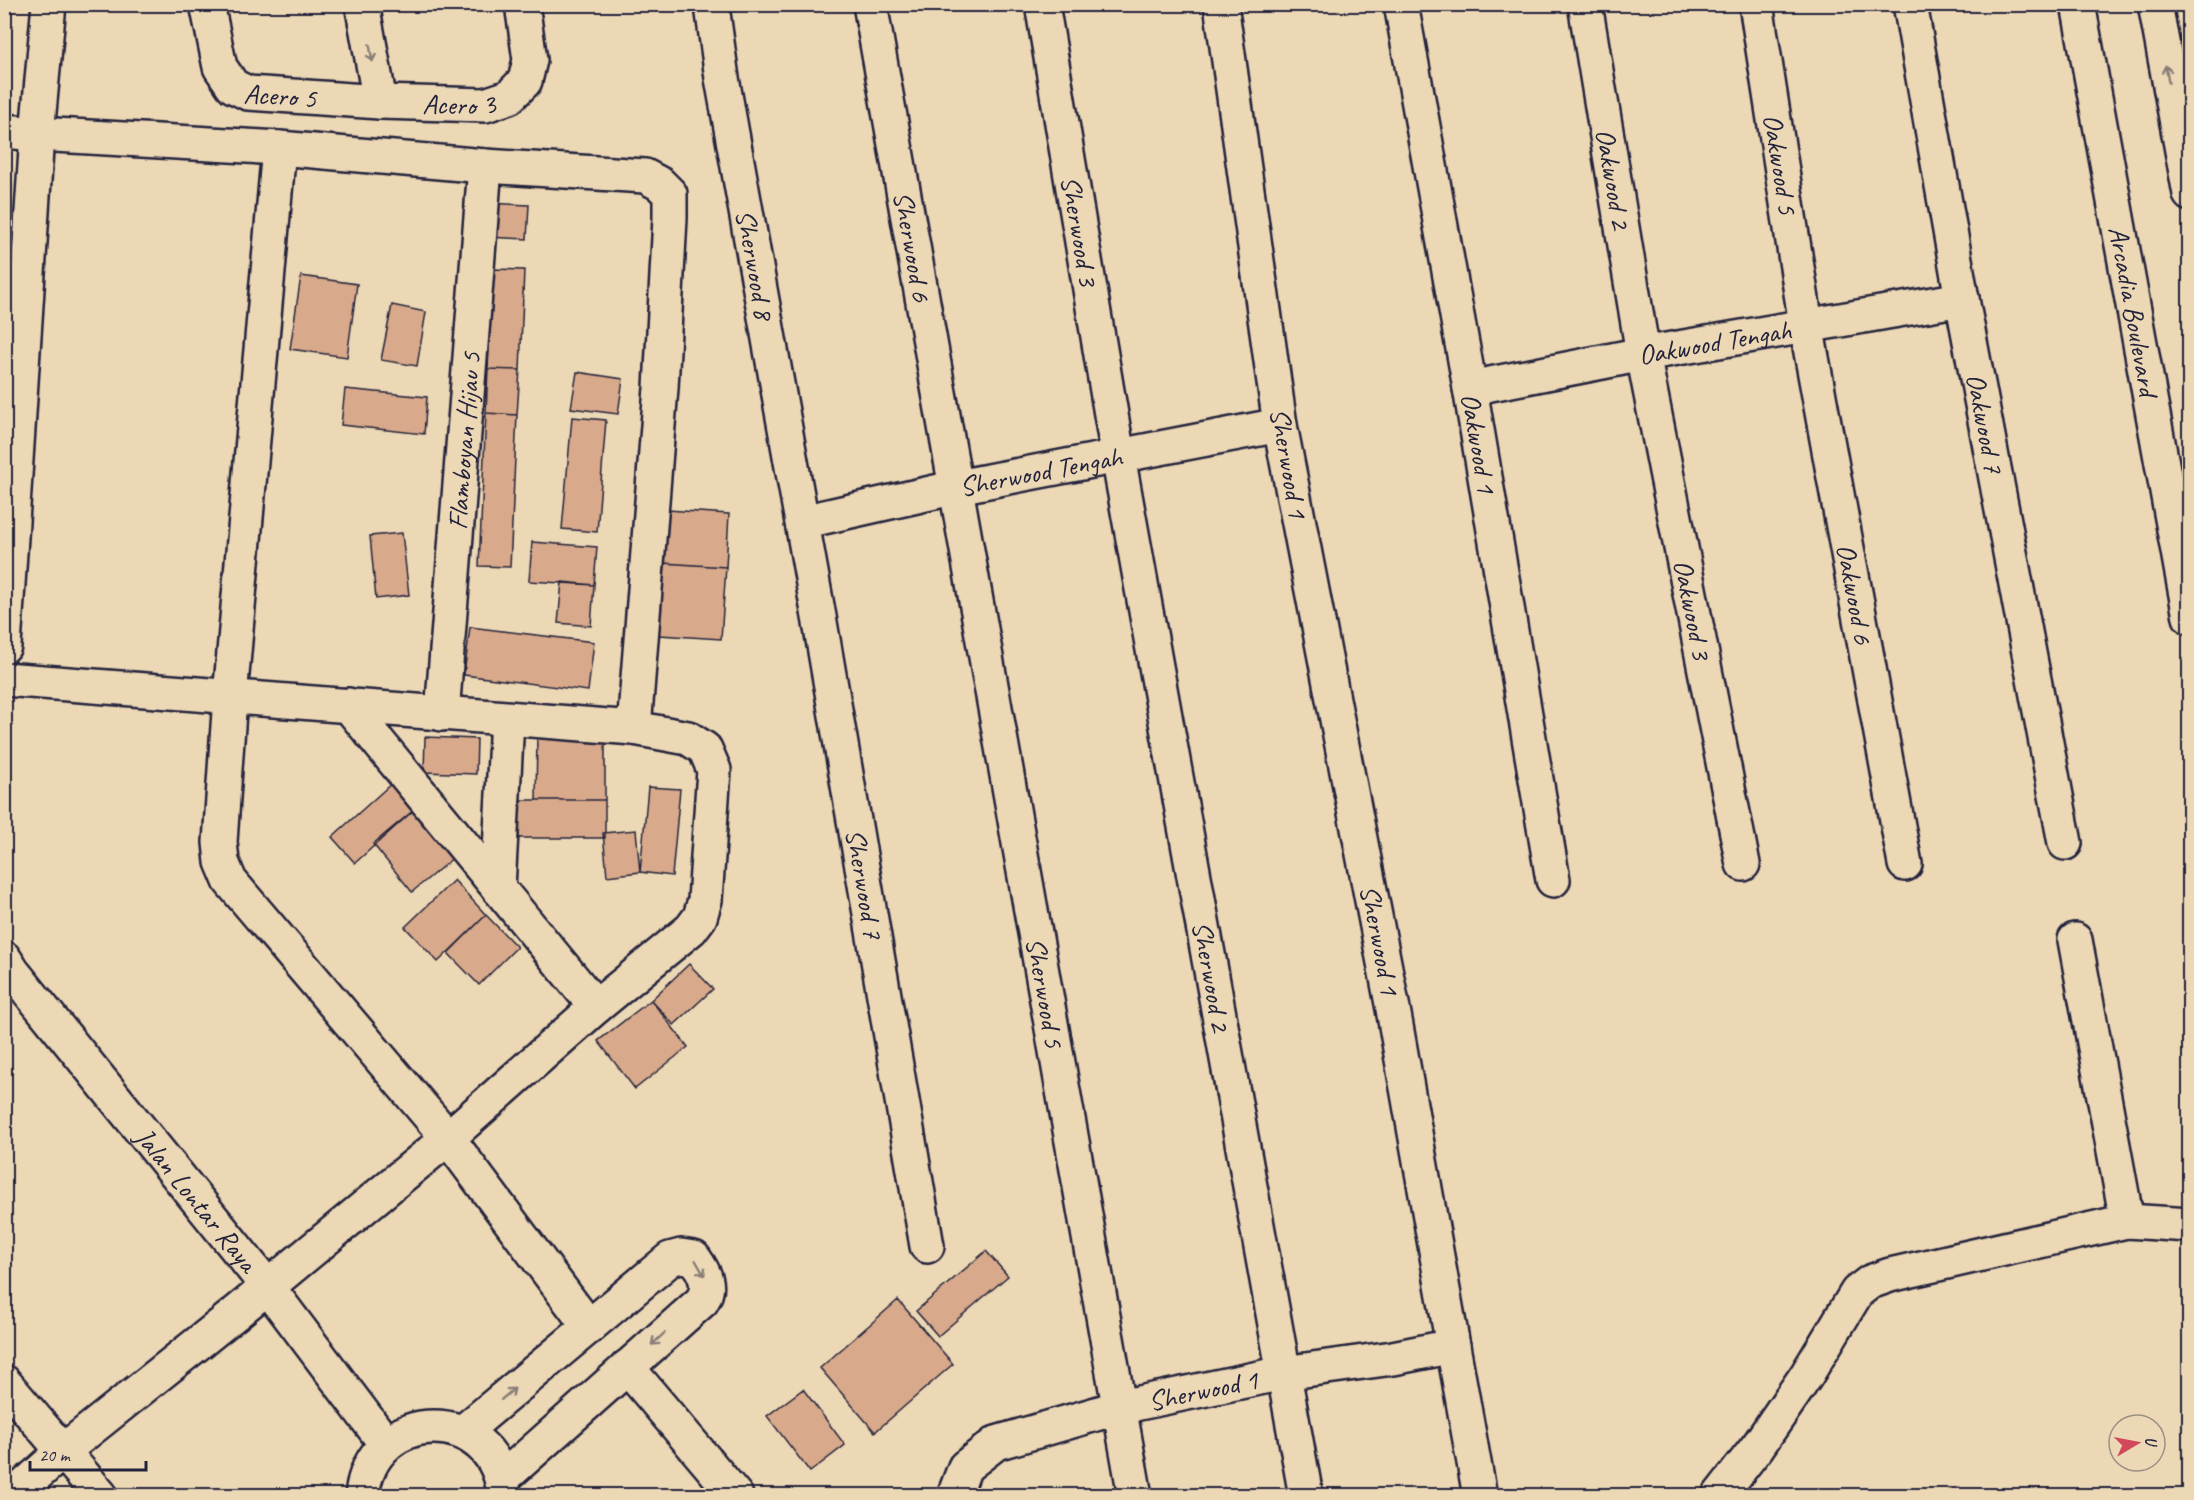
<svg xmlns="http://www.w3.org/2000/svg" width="2194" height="1500" font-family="Caveat,sans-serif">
	<rect width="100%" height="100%" fill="#edd8b6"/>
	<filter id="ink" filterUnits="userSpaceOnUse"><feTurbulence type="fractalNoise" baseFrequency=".0167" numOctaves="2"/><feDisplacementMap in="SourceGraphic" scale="12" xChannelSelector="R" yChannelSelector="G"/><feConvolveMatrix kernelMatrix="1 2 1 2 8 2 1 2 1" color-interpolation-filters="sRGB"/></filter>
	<g filter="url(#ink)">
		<path fill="#d8a98a" stroke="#22223b" stroke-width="1.5" d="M487,203L529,205L527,239L486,237Z
			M493,269L524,270L520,370L488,369Z
			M301,276L357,284L347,357L290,349Z
			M392,305L426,312L417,366L381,360Z
			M488,369L520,370L517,415L486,413Z
			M577,372L623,379L618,414L571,408Z
			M345,389L427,397L424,434L341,425Z
			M486,413L517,415L510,567L479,566Z
			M572,417L606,420L597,532L562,529Z
			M667,510L729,514L726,567L663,563Z
			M402,533L409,595L376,599L370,536Z
			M532,542L597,547L594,585L529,581Z
			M663,563L726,567L721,639L659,635Z
			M562,582L594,585L591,626L558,623Z
			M470,627L594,642L588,691L464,675Z
			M537,736L605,737V800H536Z
			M425,737L477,739L476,774L424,772Z
			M392,783L415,809L355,863L332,837Z
			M648,787L680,789L672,876L640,872Z
			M518,800H605V838H519Z
			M415,809L454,857L412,892L373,844Z
			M636,830L640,872L607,876L603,833Z
			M454,880L486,915L438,962L405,927Z
			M486,915L517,947L479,985L448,953Z
			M689,964L713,989L674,1025L651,1000Z
			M651,1000L688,1047L635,1089L598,1041Z
			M986,1251L1008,1276L938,1336L916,1311Z
			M898,1300L953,1364L875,1432L820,1368Z
			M803,1389L845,1445L810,1472L767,1416Z"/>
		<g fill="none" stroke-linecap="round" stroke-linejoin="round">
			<g stroke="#22223b" stroke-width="38">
				<g id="minor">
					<path id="s1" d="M207,4L220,67L233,86L248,93L380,102L485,105L509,97L525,81L530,60L522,4"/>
					<path d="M362,4L380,102"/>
					<path id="s2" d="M870,4L1135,1496"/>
					<path id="s3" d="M1042,4L1118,456L1306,1496"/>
					<path id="s4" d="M1401,4L1470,388L1553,880"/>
					<path id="s5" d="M1585,4L1643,354L1743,864"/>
					<path id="s6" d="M1756,4L1806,325L1905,864"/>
					<path id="s7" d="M1910,4L1962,299L2065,843"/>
					<path id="s8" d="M2078,4L2190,617"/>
					<path d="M2155,4L2190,194"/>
					<path id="s9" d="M712,6L722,78L821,628L927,1246"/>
					<path d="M4,131L37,134L279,148L485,166L645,176L660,184L670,194V218L661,388L634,728"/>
					<path d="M279,148L230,697L220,842L222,862L230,881L448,1138L589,1327"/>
					<path id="s10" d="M1470,388L1643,354L1962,299"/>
					<path id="s11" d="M802,522L957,487L1280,425"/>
					<path d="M4,646L37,134L49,4"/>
					<path d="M4,679L634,728L688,738L705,749L714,770L705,900L700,917L691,929L596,1007L448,1138L236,1313L63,1451L13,1496"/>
					<path d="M348,705L596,1007"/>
					<path id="s12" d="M442,714L485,166"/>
					<path d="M498,888L507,719"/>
					<path d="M2075,940L2127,1221"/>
					<path id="s13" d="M4,958L13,972L267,1286L386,1444"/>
					<path d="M1453,1346L1480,1496"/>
					<path d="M627,1367L736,1496"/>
					<path d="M4,1382L101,1496"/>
					<path d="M463,1432L670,1259L681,1256L694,1258C704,1272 712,1285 702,1301L502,1479"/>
					<path d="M362,1496C371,1404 497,1404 504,1496"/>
					<path id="s14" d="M954,1496L965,1467L996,1443L1120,1407L1283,1373L1393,1358L1453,1346L1393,1009L1280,425L1221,4"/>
					<path d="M1719,1496L1758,1446L1806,1376L1857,1292L1870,1282L1890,1275L2127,1221L2190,1225"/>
				</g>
			</g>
			<use href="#minor" stroke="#edd8b6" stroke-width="33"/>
		</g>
		<defs><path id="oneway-shaft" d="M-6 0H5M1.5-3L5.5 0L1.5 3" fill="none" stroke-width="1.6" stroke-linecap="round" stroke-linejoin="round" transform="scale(1.5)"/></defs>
		<g stroke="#887d78">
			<use href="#oneway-shaft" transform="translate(371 53) rotate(80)"/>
			<use href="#oneway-shaft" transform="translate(2167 74) rotate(-100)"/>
			<use href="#oneway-shaft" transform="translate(700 1268) rotate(60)"/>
			<use href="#oneway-shaft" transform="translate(658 1339) rotate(138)"/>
			<use href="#oneway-shaft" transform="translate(508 1394) rotate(-40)"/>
		</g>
	</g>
	<g text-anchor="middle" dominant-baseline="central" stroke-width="6" stroke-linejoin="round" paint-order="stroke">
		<g font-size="28" fill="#22223b" stroke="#edd8b6">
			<text stroke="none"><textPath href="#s1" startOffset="136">Acero 5</textPath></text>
			<text stroke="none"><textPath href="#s1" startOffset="315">Acero 3</textPath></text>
			<text stroke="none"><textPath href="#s6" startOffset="162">Oakwood 5</textPath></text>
			<text stroke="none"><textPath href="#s5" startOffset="177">Oakwood 2</textPath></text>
			<text stroke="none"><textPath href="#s3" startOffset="230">Sherwood 3</textPath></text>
			<text stroke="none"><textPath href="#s2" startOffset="246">Sherwood 6</textPath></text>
			<text stroke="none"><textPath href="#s9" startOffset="262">Sherwood 8</textPath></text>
			<text stroke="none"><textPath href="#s8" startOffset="312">Arcadia Boulevard</textPath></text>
			<text stroke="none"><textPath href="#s10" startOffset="249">Oakwood Tengah</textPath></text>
			<text stroke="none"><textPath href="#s7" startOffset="426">Oakwood 7</textPath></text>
			<text stroke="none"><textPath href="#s12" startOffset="274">Flamboyan Hijau 5</textPath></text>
			<text stroke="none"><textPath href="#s4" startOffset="446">Oakwood 1</textPath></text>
			<text transform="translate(1289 463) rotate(80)">Sherwood 1</text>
			<text stroke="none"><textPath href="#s11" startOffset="244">Sherwood Tengah</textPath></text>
			<text stroke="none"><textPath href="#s6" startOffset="598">Oakwood 6</textPath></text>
			<text stroke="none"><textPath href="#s5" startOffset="615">Oakwood 3</textPath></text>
			<text stroke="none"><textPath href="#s9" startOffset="891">Sherwood 7</textPath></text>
			<text transform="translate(1380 940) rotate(79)">Sherwood 1</text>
			<text stroke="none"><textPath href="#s3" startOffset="987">Sherwood 2</textPath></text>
			<text stroke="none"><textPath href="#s2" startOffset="1004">Sherwood 5</textPath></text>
			<text stroke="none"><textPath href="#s13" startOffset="309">Jalan Lontar Raya</textPath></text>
			<text stroke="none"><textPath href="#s14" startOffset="284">Sherwood 1</textPath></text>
		</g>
	</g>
	<rect width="2194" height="1500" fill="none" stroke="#edd8b6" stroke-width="24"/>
	<rect x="12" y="12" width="2170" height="1476" fill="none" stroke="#22223b" stroke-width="2" filter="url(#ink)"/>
	<g transform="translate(2137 1443) rotate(80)"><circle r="28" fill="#edd8b6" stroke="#9c8f85" stroke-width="1.5"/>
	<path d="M0-4.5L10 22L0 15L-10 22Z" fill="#d1495b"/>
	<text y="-9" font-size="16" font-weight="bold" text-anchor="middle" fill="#22223b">U</text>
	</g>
	<path d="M30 1461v9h116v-9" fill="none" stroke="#22223b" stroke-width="3"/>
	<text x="39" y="1461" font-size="18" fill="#22223b" stroke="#edd8b6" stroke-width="4.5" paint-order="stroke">20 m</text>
</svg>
